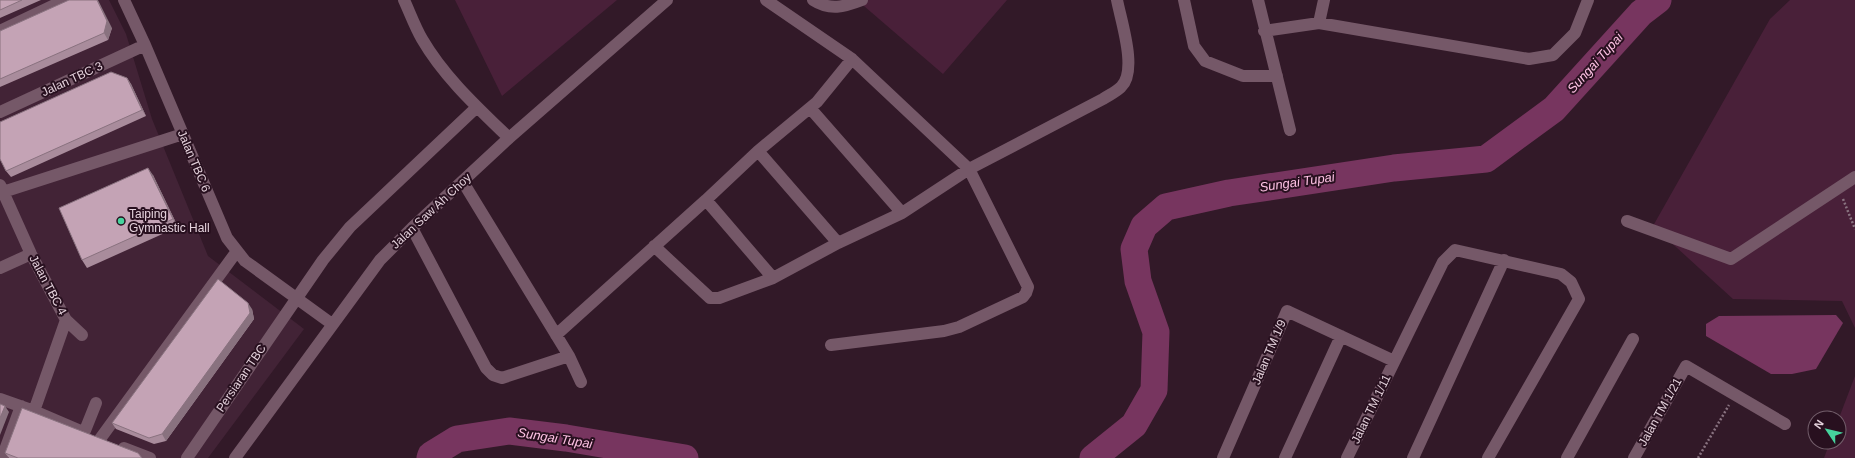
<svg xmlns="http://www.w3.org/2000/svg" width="1855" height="458" font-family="Helvetica,sans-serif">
	<rect width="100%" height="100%" fill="#321928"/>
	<path fill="#422336" d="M41,0H88L0,39V18Z
		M98,0H109L126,34L152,119L208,256L304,329L208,458H0V87L112,28Z"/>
	<path fill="#492039" d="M455,0H617L502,96Z
		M857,0H1007L943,74Z
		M1790,0H1855V328L1842,301L1733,299L1653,226L1770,19Z
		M1855,376V458H1824L1830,442H1839V418Z"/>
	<path fill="#77355f" d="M1836,315L1843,323L1816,369L1792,374H1771L1706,336V324L1719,316Z"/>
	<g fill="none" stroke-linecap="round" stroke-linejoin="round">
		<path stroke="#77355f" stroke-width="27" d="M430,458L431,455L457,439L509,431L566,438L685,458
			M1093,458L1134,425L1154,390L1156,332L1138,281L1134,249L1144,226L1166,207L1229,193L1394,168L1486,159L1554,109L1641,13L1658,0"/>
		<path stroke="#897380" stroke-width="2.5" stroke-dasharray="2 2" stroke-linecap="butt" d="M1843,199L1855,229
			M1698,458L1729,405"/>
		<path stroke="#755868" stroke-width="12" d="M124,0L145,45L227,238L245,261L332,324
			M404,0C410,13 415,27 422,39C444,77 478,108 509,138
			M766,0L852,59L969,169L1028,287L1026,293L1023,297L959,327L944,331L831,345
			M813,0C830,11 844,7 862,0
			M1184,0L1194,46L1205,61L1243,76H1277
			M1258,0L1290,130
			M1319,23L1324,0
			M0,31L65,0
			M1264,31L1319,23L1529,59L1553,55L1575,33L1588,0
			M810,108L902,213
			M0,112L145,45
			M758,151L838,243
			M463,182L569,356L581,382
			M0,185L31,254L66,320L34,411
			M3,192L183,134
			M706,200L773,278
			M1627,221L1731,259L1855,177
			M412,228L486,368L493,375L502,378L569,356
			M654,246L710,298H719L773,278L838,243L902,213L969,169L1103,99C1109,95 1116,92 1121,87C1138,71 1121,21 1117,0
			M0,268L31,254
			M66,320L82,335
			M556,335L706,200L758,151L817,102L852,59
			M0,399L34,411L83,432
			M84,433L96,403
			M100,439L237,251
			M124,448L150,458
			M2,458L21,406
			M187,458L323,260L350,227L477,107
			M235,458L380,260L412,228L509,138L667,0
			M1223,458L1287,311L1394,361
			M1285,458L1341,336
			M1347,458L1443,262L1455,250L1561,274L1571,282L1579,299L1488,458
			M1413,458L1504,260
			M1567,458L1633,339
			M1634,458L1686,366L1785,424"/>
	</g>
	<path fill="#a98c9c" d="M0,0H41L0,18Z
		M112,28L108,40L0,87V31Z
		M127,78L131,84L146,116L11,177L6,171Z
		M153,175L178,227L87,268L82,260Z
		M252,309L254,319L166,441L154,444L116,429L112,423Z
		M5,453L142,458H9Z"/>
	<path fill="#89727f" d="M97,0H98L112,28L108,40L104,33Z
		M127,78L131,84L146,116L142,110Z
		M148,168L153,175L178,227L173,219Z
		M248,303L252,309L254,319L166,441L162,434Z
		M5,406L9,412L0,435V418Z"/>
	<path fill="#c4a3b5" stroke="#89727f" d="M0,0H22L0,10Z
		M69,0H97L107,21L104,33L0,79V31Z
		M111,72L127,78L142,110L6,171L0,159V122Z
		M148,168L173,219L82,260L59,208Z
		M218,279L248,303L250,313L162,434L149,438L112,423Z
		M0,404L5,406L0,418Z
		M22,408L138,453L142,458H18L5,453Z"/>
	<circle fill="#46d49e" stroke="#28101f" stroke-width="1.5" cx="121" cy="221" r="4"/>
	<g text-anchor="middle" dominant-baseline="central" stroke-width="4" stroke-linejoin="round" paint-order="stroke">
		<g font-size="12" fill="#e4d2dc" stroke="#28101f">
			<text transform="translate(72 79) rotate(-25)">Jalan TBC 3</text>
			<text transform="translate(194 161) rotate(67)">Jalan TBC 6</text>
			<text transform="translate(431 211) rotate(-43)">Jalan Saw Ah Choy</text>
			<text transform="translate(48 285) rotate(62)">Jalan TBC 4</text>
			<text transform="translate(1269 352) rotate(-67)">Jalan TM 1/9</text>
			<text transform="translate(241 378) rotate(-56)">Persiaran TBC</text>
			<text transform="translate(1371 409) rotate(-64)">Jalan TM 1/11</text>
			<text transform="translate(1660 412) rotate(-61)">Jalan TM 1/21</text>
		</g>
		<g font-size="12" fill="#e4d2dc" stroke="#28101f" text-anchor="start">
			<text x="129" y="214">Taiping<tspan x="129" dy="14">Gymnastic Hall</tspan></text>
		</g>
		<g font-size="13" font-style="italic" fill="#fdc1e3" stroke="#28101f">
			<text transform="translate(1595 63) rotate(-48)">Sungai Tupai</text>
			<text transform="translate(1297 182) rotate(-8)">Sungai Tupai</text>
			<text transform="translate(555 438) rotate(9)">Sungai Tupai</text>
		</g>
	</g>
	<g transform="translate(1827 430) rotate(305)"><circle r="19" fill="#28101f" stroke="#735e6b"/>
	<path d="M0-3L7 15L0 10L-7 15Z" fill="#46d49e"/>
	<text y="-6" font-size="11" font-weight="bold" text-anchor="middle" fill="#e4d2dc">N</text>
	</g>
</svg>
